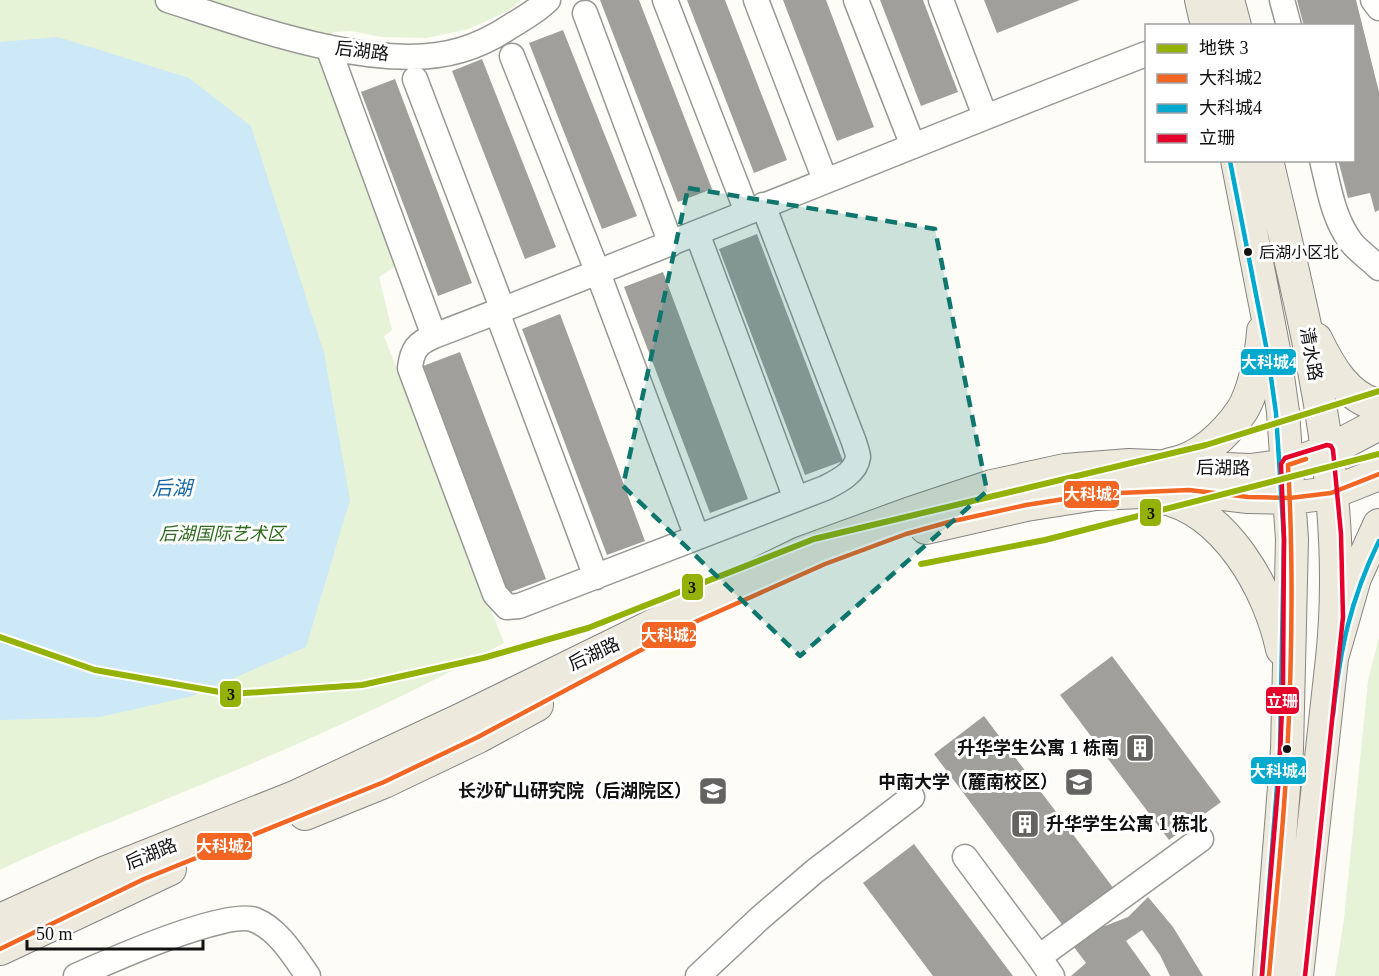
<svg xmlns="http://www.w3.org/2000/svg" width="1379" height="976" font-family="'Times New Roman','Noto Sans SC',serif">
	<rect width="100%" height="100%" fill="#fdfcf7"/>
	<path fill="#e7f3d7" d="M0,0H521L508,11L469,29L426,38L381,37L351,31L334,32L324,40L397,265L379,277L392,330L384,336L504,643C399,701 291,748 181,793C120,819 59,841 0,870Z
		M1379,637V976H1335L1344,919L1368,681Z"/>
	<path fill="#cde8f7" d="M58,37L189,78L251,126L324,353L350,500L306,647L192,696L100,717L0,720V42Z"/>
	<path fill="#a19f9c" d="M600,0H639L712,189L678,202Z
		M687,0H725L787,160L754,173Z
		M783,0H826L874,127L837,141Z
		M880,0H923L958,92L921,106Z
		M984,0H1080L997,33Z
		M1297,0H1356L1379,92V210L1375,212L1370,193L1348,198L1338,160H1354V26H1304Z
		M563,30L637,216L602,229L529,43Z
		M482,59L556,247L525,259L452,71Z
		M395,79L472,283L438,296L361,92Z
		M757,234L843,461L805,475L719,249Z
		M663,272L748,499L710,513L624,287Z
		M560,314L645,541L607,555L522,329Z
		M460,352L546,579L508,593L423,366Z
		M1112,656L1221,802L1169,840L1060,695Z
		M984,716L1117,893L1067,931L934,754Z
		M914,844L1013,976H933L863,883Z
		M1148,897L1173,927L1203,976H1170L1160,955L1142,930L1126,941L1151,976H1071L1086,963L1071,943L1097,920L1105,926L1128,917Z"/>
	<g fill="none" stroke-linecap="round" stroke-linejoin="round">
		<g stroke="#979795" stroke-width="27">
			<path id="minor" d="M168,0C248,26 379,75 461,50C478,45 496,36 511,26C524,18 537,11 548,0
				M665,0L747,212
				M756,0L825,180
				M856,0L913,146
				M941,0L985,116
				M1282,0L1289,26
				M1373,0L1379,8
				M585,13L671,244
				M328,47L434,336
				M512,56L598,273L697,537
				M415,79L503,310
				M1322,160C1329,188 1333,218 1351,242C1358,251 1370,259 1379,268
				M763,205L854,442C855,446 858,453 858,457C856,473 837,482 825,488L519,606L507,607L495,594L410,368C412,350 417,343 434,336C672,245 908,146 1146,54
				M697,233L796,499
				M497,312L596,577
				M965,857L1039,957
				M76,976C107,962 227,908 255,920C279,930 294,956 308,976
				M698,976L760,918L815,871L912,797
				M1052,976L1039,957L1201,839"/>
		</g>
		<g stroke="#858482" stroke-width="34">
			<path id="major" d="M1201,0L1207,26
				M1228,0L1235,26
				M1237,160L1275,355L1283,412L1292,539L1287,749L1269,976
				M1267,160C1305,323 1350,490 1332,658
				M1316,339C1329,366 1347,399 1379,405
				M1170,464C1199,460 1225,435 1241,412C1253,395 1262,352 1263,331
				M1160,497C1225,510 1269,588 1282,649
				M926,528L1026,505L1096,494L1189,490L1248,497L1290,498L1331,493L1379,474
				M305,814L384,782L478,737L537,705
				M0,920L106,872L297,796L460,720L801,553L908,514L992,486L1065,470L1129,465L1250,470L1288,465L1326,452L1379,424
				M0,949L170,869
				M1297,976L1332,658L1355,578L1379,525"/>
		</g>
		<use href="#minor" stroke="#fffffe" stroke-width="24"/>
		<use href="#major" stroke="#ede9dc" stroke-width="32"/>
		<g stroke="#fff" stroke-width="9">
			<path id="bus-1" d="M0,949L144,879L384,782L478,737L686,626L825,564L906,534L949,522L1026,505L1096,494L1189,490L1248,497L1290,498L1331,493L1379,474
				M1269,976C1275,909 1282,842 1286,776C1292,672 1294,568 1288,465L1306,459"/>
		</g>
		<g stroke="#fff" stroke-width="9">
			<path id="bus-2" d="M1230,161L1268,356L1276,413L1284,539L1280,749L1262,975
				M1333,715C1340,650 1350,600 1379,541"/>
		</g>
		<g stroke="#fff" stroke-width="9">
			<path id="bus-3" d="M1262,975L1279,777L1283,686L1284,539L1281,464L1285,458L1327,445L1331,446L1333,450L1341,534L1343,617L1305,976"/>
		</g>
		<use href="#bus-1" stroke="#f26522" stroke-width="4.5"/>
		<use href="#bus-2" stroke="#00a9ce" stroke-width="4.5"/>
		<use href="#bus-3" stroke="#e4002b" stroke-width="4.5"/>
		<g stroke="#fff" stroke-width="10">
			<path id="metro-1" d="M921,564L1045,540L1379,454
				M0,637L95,670L231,694L362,685L483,658L588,628L814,539L1206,445L1379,391"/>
		</g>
		<use href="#metro-1" stroke="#94b105" stroke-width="6"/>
	</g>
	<path fill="#0f766e" fill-opacity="0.2" stroke="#0f766e" stroke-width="4.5" stroke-dasharray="12 8" stroke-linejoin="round" d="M688,188L935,229L987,491L800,656L623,486Z"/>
	<defs>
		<g id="building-square" transform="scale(1.5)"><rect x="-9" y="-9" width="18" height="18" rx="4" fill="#646362" stroke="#fff"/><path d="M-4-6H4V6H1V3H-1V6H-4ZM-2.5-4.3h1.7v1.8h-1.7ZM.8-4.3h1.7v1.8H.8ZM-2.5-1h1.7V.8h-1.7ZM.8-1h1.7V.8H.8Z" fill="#fff"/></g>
		<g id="university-square" transform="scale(1.5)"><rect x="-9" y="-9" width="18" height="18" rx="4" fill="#646362" stroke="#fff"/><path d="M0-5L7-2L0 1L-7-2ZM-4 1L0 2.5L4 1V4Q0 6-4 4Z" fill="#fff"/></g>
	</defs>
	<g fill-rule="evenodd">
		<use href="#building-square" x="1140" y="748"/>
		<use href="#university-square" x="1079" y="782"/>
		<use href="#university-square" x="713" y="791"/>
		<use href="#building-square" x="1025" y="824"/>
	</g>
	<g fill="#111" stroke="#fff" stroke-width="2">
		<circle cx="1248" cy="252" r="5"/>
		<circle cx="1287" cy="749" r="5"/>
	</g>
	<g text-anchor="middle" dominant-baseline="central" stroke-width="6" stroke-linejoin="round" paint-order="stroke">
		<g font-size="16" fill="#111" stroke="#fff" text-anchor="start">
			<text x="1259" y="252">后湖小区北</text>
		</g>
		<g font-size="18" fill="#111" stroke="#fff">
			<text transform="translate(362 51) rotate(7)">后湖路</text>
			<text transform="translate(1311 354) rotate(80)">清水路</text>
			<text transform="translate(1223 468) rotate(1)">后湖路</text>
			<text transform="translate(594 654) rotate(-25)">后湖路</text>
			<text transform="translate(151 854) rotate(-22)">后湖路</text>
		</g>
		<g font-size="18" font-style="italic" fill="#2f6b1f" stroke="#fff">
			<text x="222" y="534">后湖国际艺术区</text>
		</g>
		<g font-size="18" font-weight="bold" fill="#111" stroke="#fff" text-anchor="end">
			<text x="1119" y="748">升华学生公寓 1 栋南</text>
			<text x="1058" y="782">中南大学（麓南校区）</text>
			<text x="692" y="791">长沙矿山研究院（后湖院区）</text>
			<text x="1046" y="824" text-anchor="start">升华学生公寓 1 栋北</text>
		</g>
		<g font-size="20" font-style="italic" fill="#1768a6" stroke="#fff">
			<text x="172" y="488">后湖</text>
		</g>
	</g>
	<g stroke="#fff" stroke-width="2">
		<rect x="1240" y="348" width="57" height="28" rx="6" fill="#00a9ce"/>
		<rect x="1063" y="480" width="57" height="29" rx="6" fill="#f26522"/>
		<rect x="1139" y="498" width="23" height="29" rx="6" fill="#94b105"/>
		<rect x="681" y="573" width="23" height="28" rx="6" fill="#94b105"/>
		<rect x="641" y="621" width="56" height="28" rx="6" fill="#f26522"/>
		<rect x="219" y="680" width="23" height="28" rx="6" fill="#94b105"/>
		<rect x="1265" y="686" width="35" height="29" rx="6" fill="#e4002b"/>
		<rect x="1250" y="756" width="57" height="29" rx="6" fill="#00a9ce"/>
		<rect x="196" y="832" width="57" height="29" rx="6" fill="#f26522"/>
	</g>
	<g font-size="16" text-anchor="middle" font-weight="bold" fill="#fff">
		<text x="1269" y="368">大科城4</text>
		<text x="1092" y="500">大科城2</text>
		<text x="669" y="641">大科城2</text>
		<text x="1282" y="707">立珊</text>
		<text x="1278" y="777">大科城4</text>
		<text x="224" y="852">大科城2</text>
	</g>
	<g font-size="16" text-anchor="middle" font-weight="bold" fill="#111">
		<text x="1151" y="519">3</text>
		<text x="692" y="593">3</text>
		<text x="231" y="700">3</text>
	</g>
	<rect x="1145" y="24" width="210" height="138" fill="#ffffff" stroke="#a0a0a0" stroke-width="1.5"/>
	<rect x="1157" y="44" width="30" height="9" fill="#94b105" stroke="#a0a0a0" stroke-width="1.5"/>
	<text x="1199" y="54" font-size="18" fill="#111111">地铁 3</text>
	<rect x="1157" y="74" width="30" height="9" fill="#f26522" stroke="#a0a0a0" stroke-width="1.5"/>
	<text x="1199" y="84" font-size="18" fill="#111111">大科城2</text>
	<rect x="1157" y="104" width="30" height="9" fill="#00a9ce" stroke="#a0a0a0" stroke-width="1.5"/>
	<text x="1199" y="114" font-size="18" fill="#111111">大科城4</text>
	<rect x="1157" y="134" width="30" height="9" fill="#e4002b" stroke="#a0a0a0" stroke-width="1.5"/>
	<text x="1199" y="144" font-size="18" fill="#111111">立珊</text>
	<path d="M27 940v9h176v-9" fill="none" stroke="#111111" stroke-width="3"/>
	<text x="36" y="940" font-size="18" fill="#111111" stroke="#ffffff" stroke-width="4.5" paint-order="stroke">50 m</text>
</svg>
